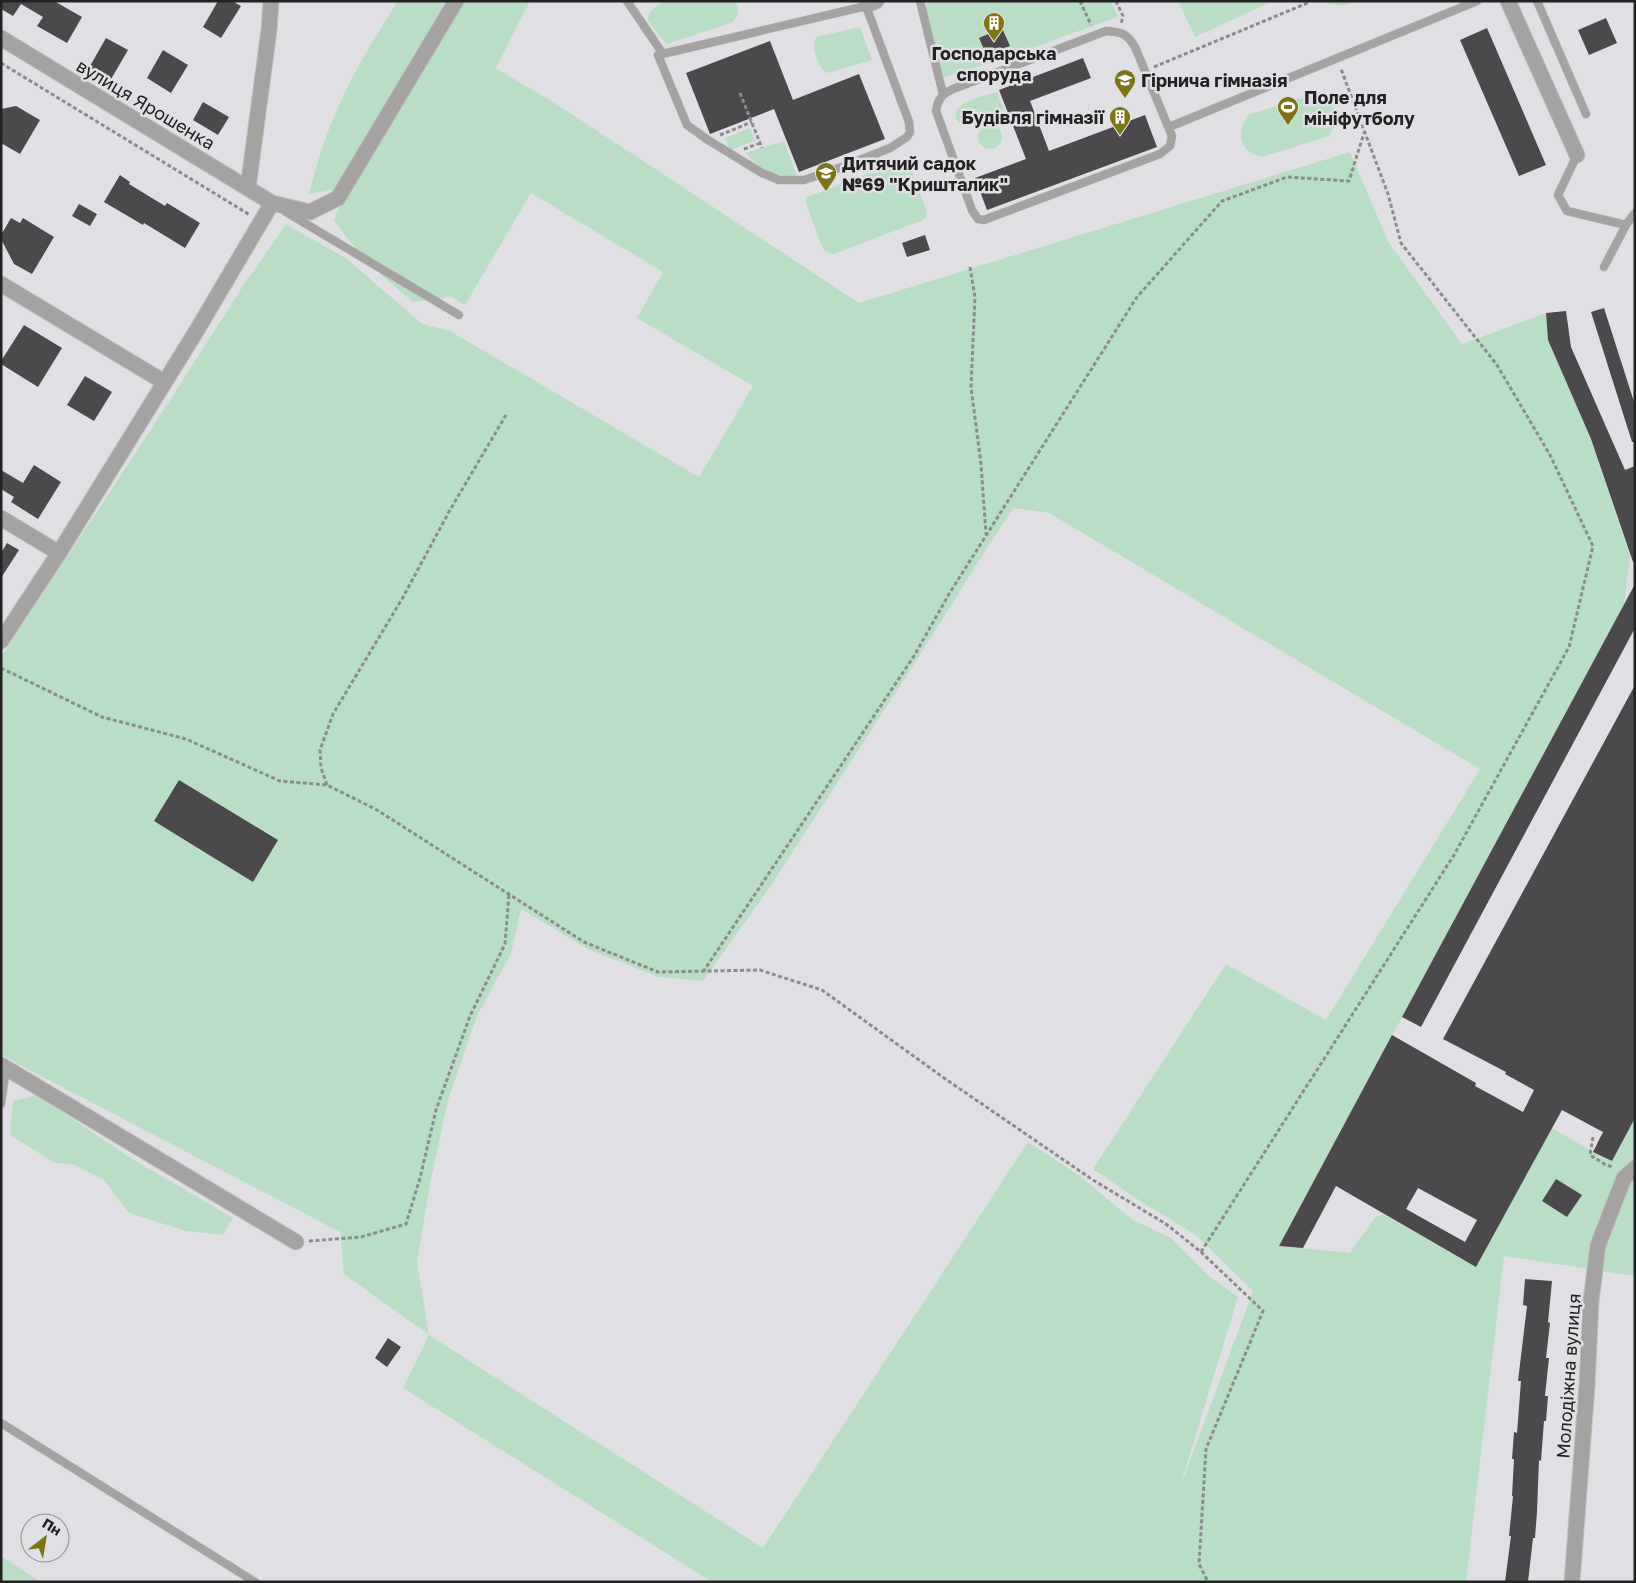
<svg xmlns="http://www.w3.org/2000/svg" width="1636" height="1583" font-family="'Golos Text',sans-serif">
	<rect width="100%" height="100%" fill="#e0e0e4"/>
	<path fill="#b9dec5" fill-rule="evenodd" d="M398,1H530L496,68L561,107L859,303L1350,152L1389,243L1462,344L1546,313L1548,340L1591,439L1630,555L1624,605L1279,1246L1350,1253L1376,1216L1384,1215L1476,1266L1552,1128L1593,1152L1612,1161L1635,1118V1276L1504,1256L1466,1582H712L403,1388L429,1335L344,1274L340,1232L20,1065L1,1054V657L152,428L243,286L286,224L347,259L422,324L450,331L699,477L753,386L637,318L663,272L531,193L465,305L451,297L413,302C382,276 357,254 334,220L346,188L309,194C316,168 323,141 334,117C351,76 374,38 398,1ZM1014,508L1049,513L1480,769L1326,1020L1226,964L1093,1169L1143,1203L1196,1235L1253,1291L1179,1490L1238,1297L1211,1278L1171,1238L1133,1220L1080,1176L1028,1142L763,1548L429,1335L417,1261L429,1189L448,1100L477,1016L511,954L521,909L588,949L658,977L703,981L770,887L918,658L996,534Z
		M665,1H735C740,10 739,17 731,23L666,44L648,21C647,10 657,7 665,1Z
		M928,1H1111L1118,17L999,60L944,77C940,61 922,15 928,1Z
		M1178,1H1273L1195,37Z
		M1319,1H1356C1344,8 1331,5 1319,1Z
		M860,27L872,60L828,73L822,70C818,61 810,47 816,37Z
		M997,92L1005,113L967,127L960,124C958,122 956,120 956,117C952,102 986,95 997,92Z
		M1314,94C1335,101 1342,117 1329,136L1262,157C1239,153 1236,132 1248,115Z
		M978 137a12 12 0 1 1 24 0a12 12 0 1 1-24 0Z
		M750,128L755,141L730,150L725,138Z
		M784,141L797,176C776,178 759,170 746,153Z
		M899,162C905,162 908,164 911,169L925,207C927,213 928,216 923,220L834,254L826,252L821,245L807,206L806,201L807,197Z
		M37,1095L129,1157L233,1218L223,1235L186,1231L129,1213L104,1180L72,1164L55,1163L10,1135L13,1101Z
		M1,1556L41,1582H1Z"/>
	<path fill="#4c494c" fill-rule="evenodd" d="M1,1H54L82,17L67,43L37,26L43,17L21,4L13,16L1,9Z
		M218,1H232L241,6L221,38L203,27Z
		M1606,18L1617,43L1589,55L1578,30Z
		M1002,28L1010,46L987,56L979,38Z
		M1487,28L1546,165L1519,176L1460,40Z
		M106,38L128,50L107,86L86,73Z
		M770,41L793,100L859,74L885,139L799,172L774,109L710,134L686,73Z
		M163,50L188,65L171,93L147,78Z
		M1083,58L1091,78L1030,101L1049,151L1145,115L1157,147L987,210L975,178L1026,159L999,90Z
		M203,102L229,117L218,135L193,120Z
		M16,106L40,120L20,154L1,143V109Z
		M120,175L130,182L129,184L165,206L167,203L200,223L185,248L144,223L143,225L104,202Z
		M79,204L97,214L90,226L72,216Z
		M11,218L20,223L23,218L54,237L32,274L14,264L1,239V235Z
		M925,235L930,250L907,257L902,243Z
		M1604,308L1635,405V442H1632L1591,312Z
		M1566,311L1571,347L1625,470L1635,466V562H1633L1591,439L1548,340L1546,313Z
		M24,325L62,348L38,387L1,364V361Z
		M85,376L112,392L94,421L67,405Z
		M34,465L61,482L38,519L11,502L14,497L1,489V470L23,483Z
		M7,543L19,550L1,578V553Z
		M1635,584V628L1421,1027L1402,1017Z
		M1635,685V1118L1612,1161L1593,1152L1603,1132L1562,1110L1476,1267L1336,1186L1303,1248L1279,1246L1392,1035L1476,1083L1475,1086L1523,1112L1534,1090L1505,1074L1506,1072L1443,1039ZM1418,1188L1477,1220L1465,1242L1406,1209Z
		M179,780L278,840L253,882L154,821Z
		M1556,1179L1582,1195L1567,1217L1542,1201Z
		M1525,1279L1552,1281L1548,1322L1550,1323L1546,1358H1549L1545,1396H1548L1546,1421H1544L1541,1461L1539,1460L1537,1512L1535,1538H1533L1528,1582H1505L1511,1536H1509L1513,1496H1512L1514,1459H1512L1514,1432L1517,1433L1521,1381H1518L1527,1306L1523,1305Z
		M388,1338L401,1347L387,1367L375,1358Z"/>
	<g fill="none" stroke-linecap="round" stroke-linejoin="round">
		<g stroke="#bebec1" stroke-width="9">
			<path id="lane" d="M627,1L663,54
				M920,1L943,94
				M1537,1L1586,114
				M866,6L909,122L910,132L907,137L890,148L845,166L804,180H779L762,173L731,154L708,140L687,125L658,55Z
				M1106,31C1123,32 1127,34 1135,47L1172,136L1170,146L1160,154L989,218L984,220L978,219L972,210L936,111C938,99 942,94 953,89Z
				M1169,127L1477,1
				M1577,155L1558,195L1567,211L1626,225
				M286,212L459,315
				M1604,267L1626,225L1635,213
				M1,1104L6,1068
				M1,1423L255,1582"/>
		</g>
		<g stroke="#bebec1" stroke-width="17">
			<path id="street" d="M1508,1L1577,155
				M867,5L876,1
				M1,38L272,203L310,212L338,198L456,1
				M248,188L269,30L271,1
				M1,284L164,382
				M1,518L59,553
				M1,641L59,553L197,330L272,203
				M1,1065L296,1242
				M1572,1582L1587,1385L1591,1301L1598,1245L1624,1178L1635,1168"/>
		</g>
		<path stroke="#8c8c8f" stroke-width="3" stroke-dasharray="4 2.5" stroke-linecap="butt" d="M1080,1L1091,25
			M1116,1L1123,16L1121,24
			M1,63L250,215
			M1154,67L1310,2
			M740,93L762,148
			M720,135L752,122
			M744,149L760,143
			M970,267L975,297L971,387L981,464L986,534
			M1,668L102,717L186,739L280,781L327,785L377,810L584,942L658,972L760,970L822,990L944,1078L1093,1180L1166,1224L1201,1252L1263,1311L1206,1449L1199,1564L1208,1582
			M327,785L321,768L320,750L333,714L402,599L450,510L506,415
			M703,972L914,656L949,594L1137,297L1222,201L1287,177L1349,181L1364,133
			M1593,1137L1590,1155L1606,1165L1613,1167
			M309,1241L361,1237L406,1224L420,1178L436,1110L470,1016L505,944L509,894
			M1201,1252L1454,855L1569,647L1593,546L1550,455L1497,365L1401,243L1388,194L1341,69"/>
		<use href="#lane" stroke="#a5a3a2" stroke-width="8"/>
		<use href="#street" stroke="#a5a3a2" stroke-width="15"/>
	</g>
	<defs>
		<g id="building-pin" transform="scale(1.125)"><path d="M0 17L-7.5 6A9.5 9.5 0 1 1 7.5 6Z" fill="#7c7417" stroke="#e0e0e4"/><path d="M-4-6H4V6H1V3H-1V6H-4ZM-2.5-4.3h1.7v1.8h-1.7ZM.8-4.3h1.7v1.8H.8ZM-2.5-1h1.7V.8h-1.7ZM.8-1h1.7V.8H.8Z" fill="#fff"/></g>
		<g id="school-pin" transform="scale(1.125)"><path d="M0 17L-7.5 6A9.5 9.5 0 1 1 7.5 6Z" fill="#7c7417" stroke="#e0e0e4"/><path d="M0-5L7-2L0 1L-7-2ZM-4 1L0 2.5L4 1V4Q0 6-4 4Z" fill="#fff"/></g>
		<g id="stadium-pin" transform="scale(1.125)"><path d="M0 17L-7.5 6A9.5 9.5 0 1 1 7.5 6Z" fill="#7c7417" stroke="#e0e0e4"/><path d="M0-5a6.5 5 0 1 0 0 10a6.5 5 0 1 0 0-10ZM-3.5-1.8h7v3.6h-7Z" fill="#fff"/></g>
	</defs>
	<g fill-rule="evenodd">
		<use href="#building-pin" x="994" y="23"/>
		<use href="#school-pin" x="1125" y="80"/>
		<use href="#stadium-pin" x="1288" y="107"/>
		<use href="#building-pin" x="1120" y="117"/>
		<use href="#school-pin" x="826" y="173"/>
	</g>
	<g text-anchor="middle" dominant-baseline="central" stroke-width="5" stroke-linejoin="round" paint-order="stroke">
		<g font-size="18" font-weight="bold" fill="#222223" stroke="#e0e0e4" text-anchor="start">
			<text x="994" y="53" text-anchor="middle">Господарська<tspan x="994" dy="21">споруда</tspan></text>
			<text x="1141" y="80">Гірнича гімназія</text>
			<text x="1304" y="97">Поле для<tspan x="1304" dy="21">мініфутболу</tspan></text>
			<text x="1104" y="117" text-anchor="end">Будівля гімназії</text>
			<text x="842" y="163">Дитячий садок<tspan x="842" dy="21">№69 "Кришталик"</tspan></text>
		</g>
		<g font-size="18" fill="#222223" stroke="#e0e0e4">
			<text transform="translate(146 104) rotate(31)">вулиця Ярошенка</text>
			<text transform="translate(1568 1376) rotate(-86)">Молодіжна вулиця</text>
		</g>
	</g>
	<rect width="1636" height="1583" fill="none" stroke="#222223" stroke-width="5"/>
	<g transform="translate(45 1538) rotate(31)"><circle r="24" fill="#e0e0e4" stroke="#949497"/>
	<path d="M0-4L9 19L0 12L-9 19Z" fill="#7c7417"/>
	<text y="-8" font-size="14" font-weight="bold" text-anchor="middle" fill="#222223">Пн</text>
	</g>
</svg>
